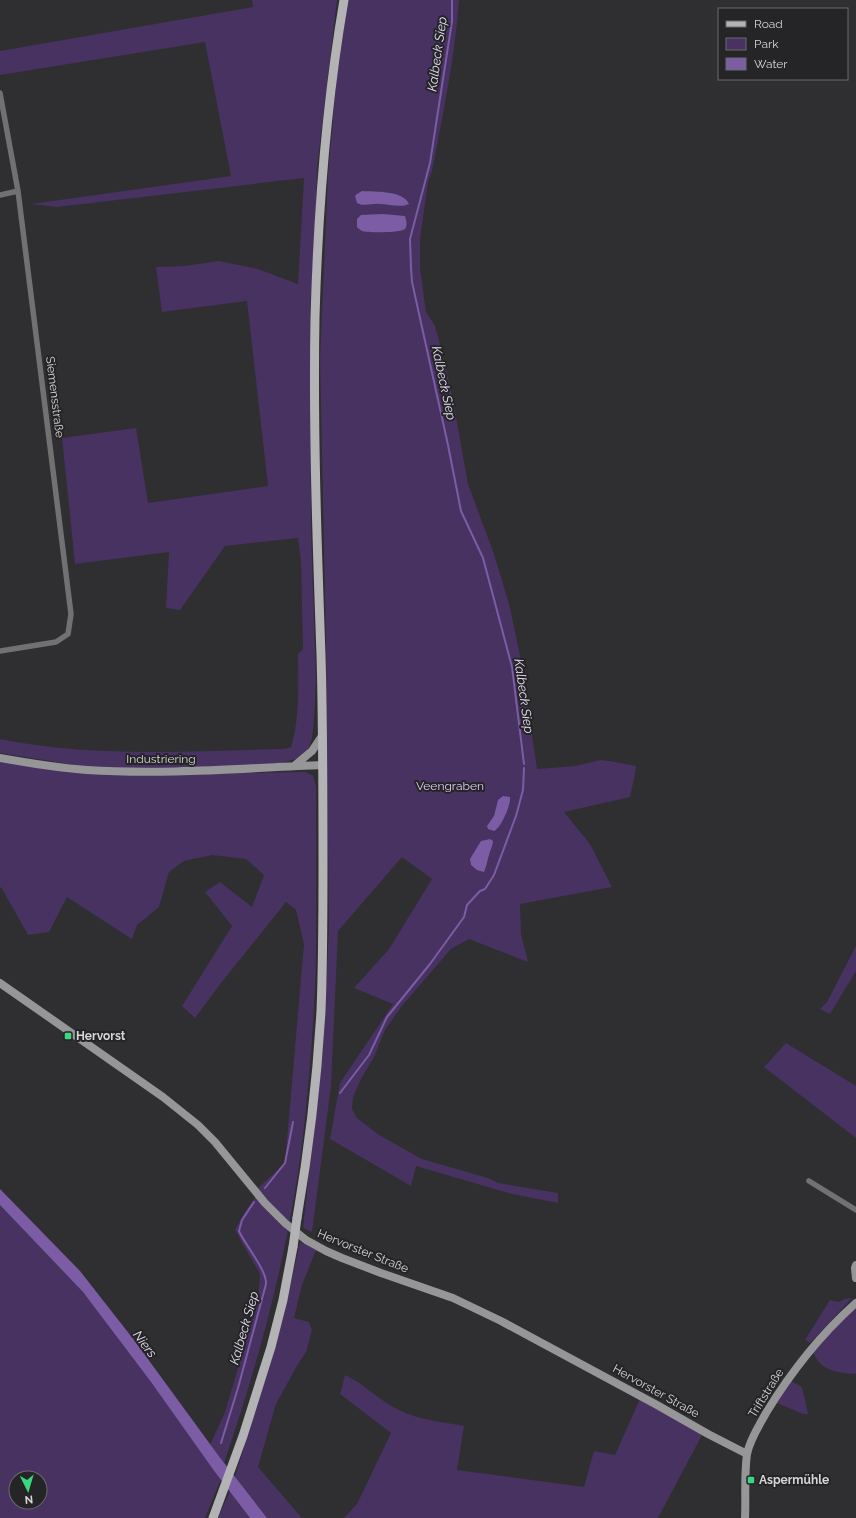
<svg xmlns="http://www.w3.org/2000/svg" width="856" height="1518" font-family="Raleway,sans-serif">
	<rect width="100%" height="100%" fill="#2f2e31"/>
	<path fill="#473261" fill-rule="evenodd" d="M252,0H337L317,167L315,238L310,306L311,531L316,678L314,720L312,738L307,753L300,758L281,763L192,768H117L88,767L0,753V739C93,758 189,751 284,749L291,747C300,718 298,685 298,654L303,649L301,561L298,538L225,546L180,610L166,608L169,552L75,564L62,438L136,428L148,503L268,486L247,301L162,312L156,267L184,266L219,261L258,269L298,284L304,178L57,207L31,204L231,176L205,42L0,75V51L253,7Z
		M348,0H459C455,57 443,114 432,171L428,182L420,239V268L426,312L435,326L441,348L452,395L468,484L494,554L509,604L521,660L537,769L575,766L600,760L610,761L636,766C635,777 632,786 630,797L564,812L590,844L612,887L520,904L521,934L528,962L469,939L451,949L401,1007L385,1030L374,1057L361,1079L353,1097L352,1109L357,1118L379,1135L422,1159L488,1178L498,1183L558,1193V1203L512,1194L416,1166L411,1186L330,1139L340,1083L393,1004L354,988L389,949L432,879L402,857L338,931L331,1086L312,1232L303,1228L323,1048L329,928L326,642L320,359L328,175L336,85Z
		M0,761L123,775L306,772L313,776L316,787C316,838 316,888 316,939C316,998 311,1059 305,1118C293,1234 262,1353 224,1463L210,1445L225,1412L258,1301L260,1274L235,1230L245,1212L255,1198L258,1188L285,1163L304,944L296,910L286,902L221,983L195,1018L182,1006L232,926L205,892L220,882L252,907L264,875L246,859L212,855L184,861L169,872L159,907L137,925L132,939L67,897L49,932L28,935L1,887L0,888Z
		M856,946V971L830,1014L820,1009L827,1002Z
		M786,1043L856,1086V1138L764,1067Z
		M0,1205L83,1292L151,1382L221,1479L205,1518H0ZM16,1478H40V1502H16Z
		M300,1242L316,1250L302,1285L294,1318L309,1322L312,1330L306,1352L298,1364L276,1404L258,1467L302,1518H267L235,1477L284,1316Z
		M852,1298L810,1343L805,1340L830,1300L839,1302L844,1299Z
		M856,1309V1374C838,1373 820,1371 813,1352L833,1329Z
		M345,1375C364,1383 379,1401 399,1410C419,1420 443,1422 464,1426L457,1470L584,1487L594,1451L615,1455L640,1399L702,1435L658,1518H344L357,1504L391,1433L340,1394Z
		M791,1381L802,1387L808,1414H803L777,1403Z
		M230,1491L250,1518H218Z"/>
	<path fill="#7d5ca6" d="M362,191C375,192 403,190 409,204C400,208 389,204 380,204C373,203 364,207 357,203L355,196L357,194Z
		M383,214L405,216C406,220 408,225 405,229C401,233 367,233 362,231C360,230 358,228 357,227V219L361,215Z
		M503,796L510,797C511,805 501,828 494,831L488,829L487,826L494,816L498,800Z
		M490,839L493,841C493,846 490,850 489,855C487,861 487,865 484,872L477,870L471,865L470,859L481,841Z
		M0,1189L80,1271L134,1340L218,1455L267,1518H250L215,1472L151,1382L83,1292L0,1205Z"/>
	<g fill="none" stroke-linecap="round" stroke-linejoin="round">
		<path stroke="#7d5ca6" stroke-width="2" d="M452,0V21L430,163L410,239L411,268L412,282L448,445L461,511L483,558L512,667L524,764
			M340,1093L369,1055L387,1017L430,964L464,917L467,905L480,891L485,889L494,875L516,816L523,790L524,768
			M265,1188L285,1163L293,1122
			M221,1443L238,1388L266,1284C267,1270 245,1245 239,1231L242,1220L254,1202"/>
		<path stroke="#717072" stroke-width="5.5" d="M0,93L18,191L71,614L68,634L56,642L0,651
			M0,195L18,191
			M809,1181L856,1210"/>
		<path stroke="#969597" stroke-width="8" d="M0,758C28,763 59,768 87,770C166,775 244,768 322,765
			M294,766L312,751L322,736
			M0,983L163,1097L198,1125L215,1142L265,1203L285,1223L306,1240L326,1251L342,1258L381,1273L453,1298L501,1321L657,1405L708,1434L747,1454
			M856,1265L855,1268L856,1278
			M745,1518C746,1497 744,1475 747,1454C750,1439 759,1426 766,1413C791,1372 820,1335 856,1303"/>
		<path stroke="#b3b2b5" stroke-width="9" d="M297,1218C309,1149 317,1080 321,1011C323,962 323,912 323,863C323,794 323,724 321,655C317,543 313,430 315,317C318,211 326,105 344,0
			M213,1518L243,1436L271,1347L283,1300L293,1247"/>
		<path stroke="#b3b2b5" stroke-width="9" d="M293,1247L297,1218"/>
	</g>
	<g fill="#3bd77e" stroke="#252427" stroke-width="1.5">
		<rect x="64" y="1032" width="8" height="8" rx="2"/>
		<rect x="747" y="1476" width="8" height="8" rx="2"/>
	</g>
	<g text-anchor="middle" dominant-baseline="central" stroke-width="4" stroke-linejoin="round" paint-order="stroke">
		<g font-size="12" fill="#d5d4d6" stroke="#252427">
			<text transform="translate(55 397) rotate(83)">Siemensstraße</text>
			<text x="161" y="759">Industriering</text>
			<text transform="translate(363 1251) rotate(22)">Hervorster Straße</text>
			<text transform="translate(656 1391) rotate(29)">Hervorster Straße</text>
			<text transform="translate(766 1393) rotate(-58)">Triftstraße</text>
		</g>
		<g font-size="12" fill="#dfcff8" stroke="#252427">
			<text x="450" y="786">Veengraben</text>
		</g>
		<g font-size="12" font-weight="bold" fill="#d5d4d6" stroke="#252427" text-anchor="start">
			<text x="76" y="1036">Hervorst</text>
			<text x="759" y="1480">Aspermühle</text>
		</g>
		<g font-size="13" font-style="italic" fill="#e6def3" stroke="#252427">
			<text transform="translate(437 54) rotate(-82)">Kalbeck Siep</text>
			<text transform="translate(444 383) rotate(78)">Kalbeck Siep</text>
			<text transform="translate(524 696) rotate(82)">Kalbeck Siep</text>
			<text transform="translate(244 1328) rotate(-74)">Kalbeck Siep</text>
			<text transform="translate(145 1344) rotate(53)">Niers</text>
		</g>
	</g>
	<rect x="718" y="8" width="130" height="72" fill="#252427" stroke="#6b6a6d"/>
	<rect x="726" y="21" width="20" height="6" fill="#b3b2b5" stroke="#6b6a6d"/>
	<text x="754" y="28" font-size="12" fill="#d5d4d6">Road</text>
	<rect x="726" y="38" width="20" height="12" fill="#473261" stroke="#6b6a6d"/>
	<text x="754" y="48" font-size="12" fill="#d5d4d6">Park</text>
	<rect x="726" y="58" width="20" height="12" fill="#7d5ca6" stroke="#6b6a6d"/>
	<text x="754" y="68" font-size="12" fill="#d5d4d6">Water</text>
	<g transform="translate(28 1490) rotate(175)"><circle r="19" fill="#252427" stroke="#6b6a6d"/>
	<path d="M0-3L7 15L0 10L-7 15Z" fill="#3bd77e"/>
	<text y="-6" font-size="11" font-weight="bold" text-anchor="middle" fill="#d5d4d6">N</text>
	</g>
</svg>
